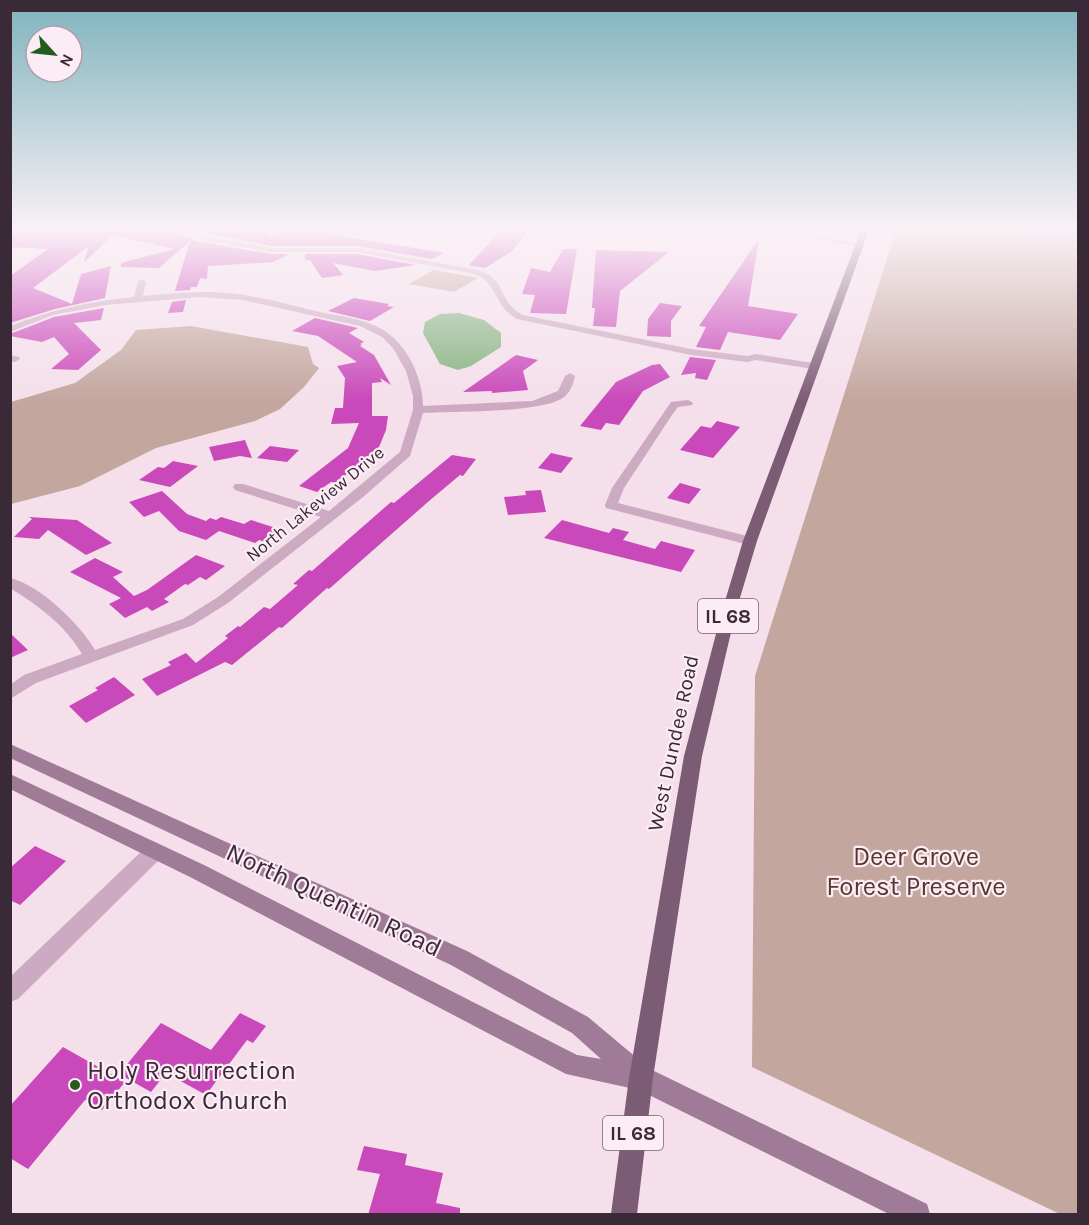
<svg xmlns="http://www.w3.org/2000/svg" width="1089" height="1225" font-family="Karla,sans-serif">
	<rect width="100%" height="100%" fill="#f4dfeb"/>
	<path fill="#c3a69e" d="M896,230H1078V1214H1060L752,1067L755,676Z
		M434,270L478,278L454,292L409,284Z
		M191,326L308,347L313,364L319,368L304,387L280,409L255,421L156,448L80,486L11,504V402L75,383L121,350L136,330Z"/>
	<path fill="#82b27d" d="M459,313L484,320L501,333V347L471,366L458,370L440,364L423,333L425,322L440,314Z"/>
	<path fill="#c948ba" d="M10,230H171L196,241L271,254H289L273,262L208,266L207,279L200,278L197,287H191L190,290L175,291L190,241L159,268L121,267V263L174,249L113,235L84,262L89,246L33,288L72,304L81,274L111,266L105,298L55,309L10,323V276L48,249L10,247Z
		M192,230H268L269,237L286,230H307L444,253L432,259L357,246H271Z
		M501,230H529L511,252L485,268L469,265Z
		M759,239L748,306L798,314L780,340L728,332L720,350L696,347L706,327L699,326Z
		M563,249H577L566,314L530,313L535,295L522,294L531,268L550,272Z
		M596,250L669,252L620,291L616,327L593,326L595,308H592Z
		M305,254H357L416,265L375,271L333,263L343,275L322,278L310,260H305Z
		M354,298L389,304L387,306L394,307L370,321L328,311Z
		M186,300L183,312L168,313L172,302Z
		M660,303L682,306L671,321V337L647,336L648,319Z
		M104,308L101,320L74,323L101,350L78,370L51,369L69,354L54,337L42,342L10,336V334L54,317Z
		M315,318L358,328L349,333L364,342L360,344L362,345L360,346L374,355L391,385L380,378L382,382L372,383V416H388L386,430L379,447L336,483L331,482L317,492L299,486L348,448L359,423L331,424L335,408H343L345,378L337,366L357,362L318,336L292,331Z
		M516,355L538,360L523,371L528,390L492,393V391L463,392Z
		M690,357L716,360L707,380L695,378L696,373L681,375Z
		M660,364L670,377L643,391L619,425L606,423L601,430L580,426L616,382L652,365Z
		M717,421L740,427L713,458L680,450L701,426L711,428Z
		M245,440L252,458L240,456L214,461L209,447Z
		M270,446L299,450L287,462L257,458Z
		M551,453L573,458L561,473L538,468Z
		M452,455L476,459L463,476L460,475L429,501L329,589L327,588L282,628L279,627L232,665L225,662L157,696L142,679L171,665L168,662L186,653L196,663L228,638L225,636L238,626L240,627L264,607L270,609L298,585L293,584L309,570L312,571L391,502L394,503Z
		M173,461L198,466L170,487L139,480L158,467L164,468Z
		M680,483L701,489L689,504L667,498Z
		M541,490L546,512L508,515L504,497L526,495L525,491Z
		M162,491L187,514L206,521L210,518L216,520L221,517L244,524L251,520L282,530L265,542L259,540L255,543L219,531L206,540L179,531L159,511L144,517L129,502Z
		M29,517L77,520L112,543L86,555L48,530L39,539L14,537L32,519Z
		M562,520L609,533L613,528L629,532L623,540L655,549L661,541L695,550L681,572L544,538Z
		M196,555L225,566L206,580L200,577L188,585L185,584L164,599L169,602L152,611L147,607L125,618L109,604L121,598L70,572L95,558L123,572L113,577L134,596L147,590Z
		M10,633L28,650L10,658Z
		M114,677L135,695L86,723L69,706L98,690L95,688Z
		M35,846L66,861L20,905L10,900V868Z
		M240,1013L266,1026L253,1043L247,1040L206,1095L166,1073L151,1092L119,1074L161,1023L211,1050Z
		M63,1047L125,1082L102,1110L85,1100L28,1169L10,1158V1106Z
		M364,1146L407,1154L405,1165L443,1173L436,1203L460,1208V1215H368L380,1174L357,1170Z"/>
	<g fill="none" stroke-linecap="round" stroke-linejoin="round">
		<path fill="#ccaac1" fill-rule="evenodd" d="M173,230H185L198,235L271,248H357L477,270C509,279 496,301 523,315L691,349L747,356L756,354L813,363L818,366L813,369L756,360L747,362L691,355L517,319C493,306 499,284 475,274L357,252H271L196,239Z
			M755,230H777L863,244L859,246Z
			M142,279L146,282L143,296C177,293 210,289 244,295C271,299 298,307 324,313C346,317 371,320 389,334C410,350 423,381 423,406L532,401L558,391L565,376L570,373L575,376C573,385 570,394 561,399C536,413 455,411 423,413L410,456L363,497L228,603L193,625L36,683L10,699V685L24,675L82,654C65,625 39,606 10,588V578C40,585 80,624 95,650L183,619L218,597L321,517L235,490L233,487L235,484H243L329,511L400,452L413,410V396L406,371L393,348L382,337L360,326L243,300L199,297L106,305L53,315L10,332V326C51,310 91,301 134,297L138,282Z
			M10,355L19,357L20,359L15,362L10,361Z
			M688,400L693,403L692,405L678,407L672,415L624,488L618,503L755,538L757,541L755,544H745L606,508L605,505L612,488L671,402Z
			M154,844L161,846L164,852L161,858L18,999L10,1002V977L147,846Z"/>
		<path fill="#a07b98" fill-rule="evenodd" d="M10,744L467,951L588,1017L650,1069L927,1204L930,1214H889L639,1090L566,1074L190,877L10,789V774L204,865L577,1055L601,1059L572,1033L451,965L10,758Z"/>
		<path fill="#7c5b75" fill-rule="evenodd" d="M861,230H869L757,541L736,611L702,756L653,1078L637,1214H611L629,1078L684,756L722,611L743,541Z"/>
	</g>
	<linearGradient id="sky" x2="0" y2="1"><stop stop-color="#7fb3bd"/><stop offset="0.57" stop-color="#faf1f6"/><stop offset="1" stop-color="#faf1f6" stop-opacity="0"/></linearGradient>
	<rect width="1089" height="402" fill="url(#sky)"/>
	<circle fill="#225d1e" stroke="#fbecf5" stroke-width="2" cx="75" cy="1085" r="6"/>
	<g text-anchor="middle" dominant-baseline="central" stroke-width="4.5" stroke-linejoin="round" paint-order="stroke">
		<g font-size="18" fill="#3a2a37" stroke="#fbecf5">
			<text transform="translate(315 504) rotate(-39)">North Lakeview Drive</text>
		</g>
		<g fill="#fbecf5" stroke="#746470" stroke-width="1.5">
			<rect x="698" y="599" width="60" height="34" rx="4.5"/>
			<rect x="603" y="1116" width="60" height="34" rx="4.5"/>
		</g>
		<g font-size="20" font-weight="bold" fill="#3a2a37">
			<text x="728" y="616">IL 68</text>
			<text x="633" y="1133">IL 68</text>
		</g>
		<g font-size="21" fill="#3a2a37" stroke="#fbecf5">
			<text transform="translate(673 743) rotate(-78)">West Dundee Road</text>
		</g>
		<g font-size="26" fill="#59372d" stroke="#fbecf5">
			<text x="916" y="856">Deer Grove<tspan x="916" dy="30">Forest Preserve</tspan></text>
		</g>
		<g font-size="26" fill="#3a2a37" stroke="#fbecf5">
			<text transform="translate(334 900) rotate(25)">North Quentin Road</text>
		</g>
		<g font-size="26" fill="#3a2a37" stroke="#fbecf5" text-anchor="start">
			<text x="87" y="1070">Holy Resurrection<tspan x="87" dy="30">Orthodox Church</tspan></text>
		</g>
	</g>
	<rect width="1089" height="1225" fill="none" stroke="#3a2a37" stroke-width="24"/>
	<g transform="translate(54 54) rotate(117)"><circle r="28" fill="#fbecf5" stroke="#ae9ea9" stroke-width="1.5"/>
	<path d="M0-4.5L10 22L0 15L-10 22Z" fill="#225d1e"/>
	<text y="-9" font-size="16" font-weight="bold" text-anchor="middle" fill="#3a2a37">N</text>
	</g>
</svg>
